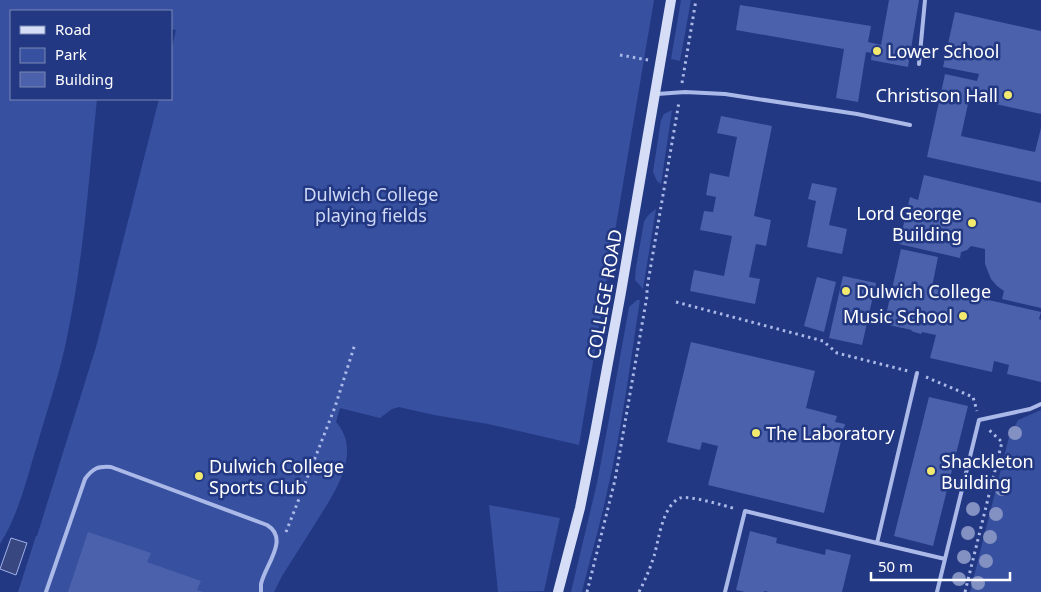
<svg xmlns="http://www.w3.org/2000/svg" width="1041" height="592" font-family="'Noto Sans',sans-serif">
	<rect width="100%" height="100%" fill="#233883"/>
	<path fill="#3750a0" d="M0,0H654L579,445L488,424L434,415L399,407L392,409L380,418L340,408L336,422C364,453 332,496 315,524C304,541 293,559 282,576L274,592H18L36,536H37L96,347L159,99H171V51L176,30L171,29V11H11V99H97C89,176 84,255 68,332C61,370 48,407 37,445C27,478 19,514 0,544Z
		M681,0H691L680,61L671,59Z
		M672,110L661,184L657,181L653,172L661,120L664,114Z
		M656,209L643,289L635,280L636,267L644,222C647,216 650,213 656,209Z
		M637,300H640C630,364 622,429 607,492C600,525 590,559 582,592H571L597,483L609,419L629,307Z
		M1041,410V592H970L1009,437L1018,420Z
		M489,505L560,518L544,591L498,592Z"/>
	<path fill="#38477f" stroke="#9fb1e9" d="M11,538L27,543L16,575L0,569Z"/>
	<path fill="#4b61ab" d="M889,0H919L908,67L871,60L872,53L866,52L858,102L836,98L844,49L736,30L740,5L871,26L868,42L881,45Z
		M955,12L1041,31V114L973,99L975,91L971,90L961,136L1035,152L1041,128V182L927,157L945,74L977,81L979,74L943,67Z
		M721,116L772,126L754,216L771,220L766,246L756,244L749,277L760,279L755,304L690,291L694,270L724,276L732,236L700,230L704,211L713,212L716,197L706,195L710,173L729,177L737,137L717,133Z
		M924,175L1041,203V308L1002,299L1004,291L997,286L991,279L985,264V249L971,246L967,250L961,252L960,258L899,244L910,197L918,200Z
		M812,183L837,188L829,225L847,229L842,254L807,247L816,201L808,199Z
		M901,249L938,257L932,287L1041,312L1039,319L1041,320V382L1007,374L1009,365L994,361L992,372L930,358L936,335L922,332L921,334L911,331L912,330L884,324Z
		M843,276L876,283L862,345L829,338Z
		M817,277L836,282L824,332L804,326Z
		M691,342L815,371L806,408L837,416L835,422L845,424L824,513L708,485L718,446L702,442L700,450L667,442Z
		M929,397L968,406L933,546L894,536Z
		M750,531L777,538L776,543L825,555L826,549L851,555L842,592H769L764,591V592H745L736,590Z
		M88,532L151,553L147,562L201,581L197,590L204,592H68Z"/>
	<g fill="none" stroke-linecap="round" stroke-linejoin="round">
		<path stroke="#abb9e8" stroke-width="3" stroke-dasharray="2.5 4" stroke-linecap="butt" d="M620,55L648,60
			M682,83L696,0
			M676,302L823,341L837,353L908,371
			M926,377L973,397L977,411
			M286,532L335,407L355,344
			M587,592L615,480L647,296V288L679,102
			M639,592C645,580 650,569 654,556C659,540 662,506 680,498C689,495 726,506 736,509
			M965,592L1002,442L988,429"/>
		<path stroke="#abb9e8" stroke-width="4" d="M919,64L925,0
			M657,94L685,92L725,94L857,114L910,125
			M917,373L877,543L945,559L937,592
			M945,559L979,420L1030,409L1041,404
			M46,592L85,479C93,468 98,466 111,467L267,525C290,539 265,565 261,584C261,585 261,591 261,592
			M725,592L745,511L877,543"/>
		<path stroke="#d5ddf7" stroke-width="10" d="M558,592L580,508L595,433L621,292L671,0"/>
	</g>
	<g fill="#8290c2">
		<circle cx="1015" cy="433" r="7"/>
		<circle cx="980" cy="484" r="7"/>
		<circle cx="1002" cy="489" r="7"/>
		<circle cx="973" cy="509" r="7"/>
		<circle cx="996" cy="514" r="7"/>
		<circle cx="968" cy="533" r="7"/>
		<circle cx="990" cy="537" r="7"/>
		<circle cx="964" cy="557" r="7"/>
		<circle cx="986" cy="561" r="7"/>
		<circle cx="959" cy="579" r="7"/>
		<circle cx="978" cy="583" r="7"/>
	</g>
	<g fill="#f3e96e" stroke="#233883" stroke-width="2">
		<circle cx="877" cy="51" r="5"/>
		<circle cx="1008" cy="95" r="5"/>
		<circle cx="972" cy="223" r="5"/>
		<circle cx="846" cy="291" r="5"/>
		<circle cx="963" cy="316" r="5"/>
		<circle cx="756" cy="433" r="5"/>
		<circle cx="931" cy="471" r="5"/>
		<circle cx="199" cy="476" r="5"/>
	</g>
	<g text-anchor="middle" dominant-baseline="central" stroke-width="5" stroke-linejoin="round" paint-order="stroke">
		<g font-size="18" fill="#fff" stroke="#233883" text-anchor="start">
			<text x="887" y="51">Lower School</text>
			<text x="998" y="95" text-anchor="end">Christison Hall</text>
			<text x="962" y="213" text-anchor="end">Lord George<tspan x="962" dy="21">Building</tspan></text>
			<text x="856" y="291">Dulwich College</text>
			<text x="953" y="316" text-anchor="end">Music School</text>
			<text x="766" y="433">The Laboratory</text>
			<text x="941" y="461">Shackleton<tspan x="941" dy="21">Building</tspan></text>
			<text x="209" y="466">Dulwich College<tspan x="209" dy="21">Sports Club</tspan></text>
		</g>
		<g font-size="18" fill="#cfd8f6" stroke="#233883">
			<text x="371" y="194">Dulwich College<tspan x="371" dy="21">playing fields</tspan></text>
		</g>
		<g font-size="18" fill="#fff" stroke="#233883">
			<text transform="translate(604 294) rotate(-80)">COLLEGE ROAD</text>
		</g>
	</g>
	<rect x="10" y="10" width="162" height="90" fill="#233883" stroke="#7b88b5"/>
	<rect x="20" y="26" width="25" height="8" fill="#d5ddf7" stroke="#7b88b5"/>
	<text x="55" y="35" font-size="15" fill="#ffffff">Road</text>
	<rect x="20" y="48" width="25" height="15" fill="#3750a0" stroke="#7b88b5"/>
	<text x="55" y="60" font-size="15" fill="#ffffff">Park</text>
	<rect x="20" y="72" width="25" height="15" fill="#4b61ab" stroke="#7b88b5"/>
	<text x="55" y="85" font-size="15" fill="#ffffff">Building</text>
	<path d="M871 572v8h139v-8" fill="none" stroke="#ffffff" stroke-width="2.5"/>
	<text x="878" y="572" font-size="15" fill="#ffffff" stroke="#233883" stroke-width="4" paint-order="stroke">50 m</text>
</svg>
